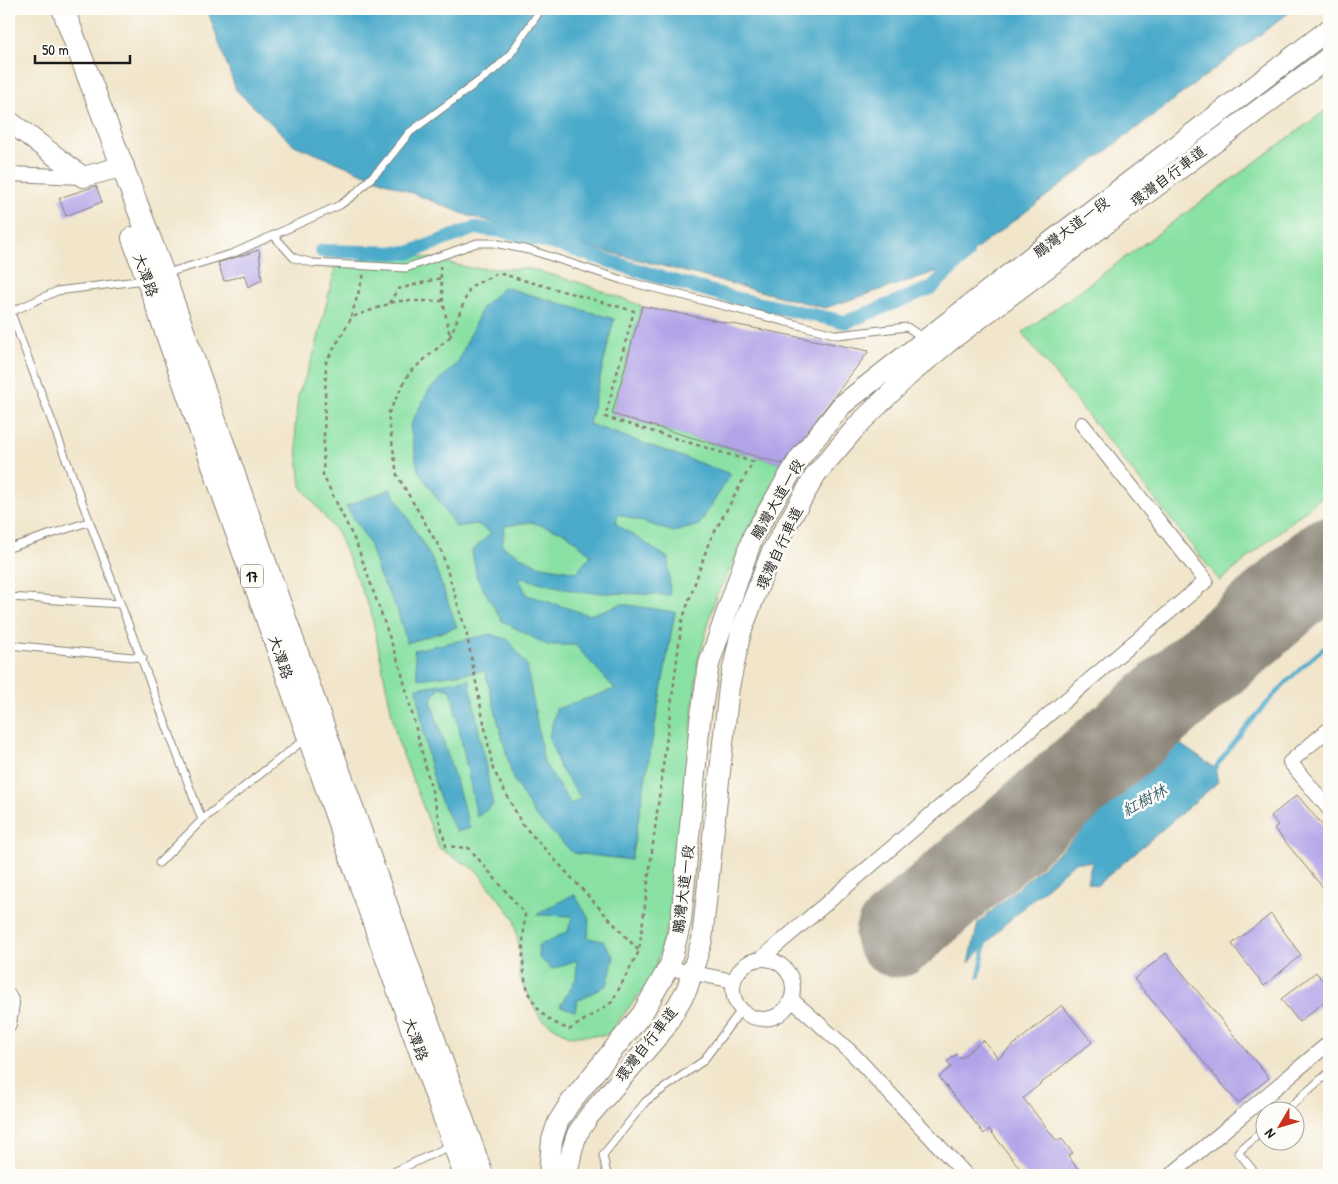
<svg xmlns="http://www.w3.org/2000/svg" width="1338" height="1184" font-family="'Patrick Hand','LXGW WenKai TC',sans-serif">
	<rect width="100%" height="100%" fill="#fdfcf7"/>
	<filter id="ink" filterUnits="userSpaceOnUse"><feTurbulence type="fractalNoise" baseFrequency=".02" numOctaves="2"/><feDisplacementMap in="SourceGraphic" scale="10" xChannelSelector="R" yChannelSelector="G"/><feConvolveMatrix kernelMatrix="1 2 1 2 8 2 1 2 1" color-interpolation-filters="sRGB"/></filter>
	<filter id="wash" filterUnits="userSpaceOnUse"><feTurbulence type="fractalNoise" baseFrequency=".0096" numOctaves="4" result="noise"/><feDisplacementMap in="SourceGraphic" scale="20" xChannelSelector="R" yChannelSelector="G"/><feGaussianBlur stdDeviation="1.12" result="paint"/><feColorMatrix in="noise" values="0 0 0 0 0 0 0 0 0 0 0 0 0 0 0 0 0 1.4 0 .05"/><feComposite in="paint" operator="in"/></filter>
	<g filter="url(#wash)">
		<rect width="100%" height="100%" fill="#f1e5ca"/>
		<path fill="#8ae1a4" stroke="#537e60" d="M1329,108V491L1220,581L1022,333Z
			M406,253L470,268L530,269L581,283L642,306L612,414L785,465L716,596L698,662L675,898L652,979L607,1035L569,1036L540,1018L519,978L520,955L514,918L477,871L439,848L397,739L371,612L338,534L301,486L295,428L298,396L315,351L336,264Z"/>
		<path fill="#4baaca" stroke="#346373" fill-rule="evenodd" d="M207,9H1294L954,266L825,308L469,216L294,145L236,90Z
			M504,287L614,319L589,424L731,474L699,525L674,532L618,514L616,524L668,558L670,595L579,592L518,577L527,595L589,615L622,604L675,612L631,860L573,853L536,817L513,779L485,671L418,679L414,650L491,634L509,640L527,666L544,763L571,804L581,798L560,768L549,737L556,709L615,689L575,645H547L502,621L477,578L472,551L491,533L477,524L456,527L418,470L410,426L429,390L457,364L483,306ZM531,522L566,533L591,555L577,572L537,565L502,546L505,526Z
			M391,489L433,561L457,627L407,643L397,609L379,575L369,543L346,506Z
			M469,679L493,805L477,817L451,690L439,687L431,701L470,828L457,832C430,791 424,737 417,688Z
			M1177,742L1215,768L1218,782L1096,886L1087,882L1092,862H1075L1004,925L969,963L978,923L1064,848Z
			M574,894L589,918L588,938L603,941L614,957L607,985L577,1001L575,1011L560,1006L576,979L577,960L552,969L539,958L538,946L568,931L572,916L536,915Z"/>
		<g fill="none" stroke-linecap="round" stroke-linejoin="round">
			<path stroke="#4baaca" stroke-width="4" d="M1213,771C1246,725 1284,679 1329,644
				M979,976L986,941"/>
			<path stroke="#4baaca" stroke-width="14" d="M322,251L408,253L475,228L503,231L566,247L659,277L738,299L846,322L931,288L967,254"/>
			<path stroke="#868073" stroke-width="85" d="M897,935L1329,559"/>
		</g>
		<g id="blocks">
			<path fill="#b1a3e8" d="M96,186L102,202L66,216L59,198Z
				M259,250L262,280L248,287L244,275L224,281L218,263Z
				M642,306L869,351L782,464L612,414Z
				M1297,795L1329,833V895L1274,828L1278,825L1271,816Z
				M1271,914L1301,955L1264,986L1232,944Z
				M1166,953L1269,1078L1238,1103L1134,979Z
				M1316,972L1329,989V998L1299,1022L1281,999Z
				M1062,1005L1092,1042L1023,1098L1057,1141L1061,1138L1073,1153L1068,1156L1083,1175H1025L989,1129L984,1134L939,1077L951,1067L947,1062L957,1054L961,1058L983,1040L998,1058Z"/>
		</g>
	</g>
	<g filter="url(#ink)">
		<use href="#blocks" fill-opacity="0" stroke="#868073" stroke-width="1"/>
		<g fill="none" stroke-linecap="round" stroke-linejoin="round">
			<g stroke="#868073" stroke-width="9">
				<path id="lane" d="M274,236L294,258L313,263L406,268L477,243H494L533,251L622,280L838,335L907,327L923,338
					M167,273L234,253L340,205L355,194L381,168L410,132L494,70L509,56L541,9
					M9,313L57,291L145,280
					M11,313L202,820
					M9,548L88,522
					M9,597L120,604
					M9,645L143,658
					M159,863L202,820L305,739
					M1284,1112L1329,1072
					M387,1175L452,1145
					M607,1175L603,1155L646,1101L703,1061L742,1009
					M1257,1175L1238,1152L1266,1128"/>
			</g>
			<g stroke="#868073" stroke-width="16">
				<path id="street" d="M9,174L83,177
					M1329,729L1290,762L1329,809
					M762,958L1206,581L1082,424
					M733 989a30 30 0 1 1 60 0a30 30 0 1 1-60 0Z
					M668,968L734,981
					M9,996L12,1003L9,1024
					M791,999L853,1054L966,1175
					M1171,1175L1329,1043"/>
			</g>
			<g stroke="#868073" stroke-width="22">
				<path id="secondary" d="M9,121L83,177L124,166
					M549,1175L552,1140L558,1122L570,1103L642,1014L670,965L681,921L700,721L709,664L753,536L799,459L842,405L1036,253L1329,29
					M567,1175L572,1150L577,1134L589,1116L664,1029L687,989L702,940L729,687L741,632L772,551L816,474L859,424L908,376L951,340L1329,57"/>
			</g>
			<g stroke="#868073" stroke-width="24">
				<path id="primary" d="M63,9L163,274L482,1175
					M133,238L378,934L465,1175"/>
			</g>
			<path stroke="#868073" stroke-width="2.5" stroke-dasharray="4 4" stroke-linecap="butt" d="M440,266L443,301L450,337L409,373L388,414L397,475L441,550L466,631L493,769L522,824L639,951
				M443,301H397L352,317L326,362L323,475L357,545L401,670L446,846L469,848L525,914C523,950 516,989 546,1017C552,1022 562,1026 569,1030L612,1002L639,951L682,621L709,542L753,462L605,417L634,311L498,273L470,287L450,337
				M389,303L398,289L441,278
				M351,317L364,274"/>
			<use href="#lane" stroke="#fff" stroke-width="7"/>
			<use href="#street" stroke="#fff" stroke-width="14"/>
			<use href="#secondary" stroke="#fff" stroke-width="20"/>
			<use href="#primary" stroke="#fff" stroke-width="22"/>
		</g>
	</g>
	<g text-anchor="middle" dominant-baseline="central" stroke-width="5" stroke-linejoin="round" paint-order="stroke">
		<rect fill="#fdfcf7" stroke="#605f5e" stroke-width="1" x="241" y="564.5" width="22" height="23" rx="4"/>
		<g font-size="14" font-weight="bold" fill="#1c1c1c">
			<text x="252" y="576">17</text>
		</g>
		<g font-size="15" fill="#1c1c1c" stroke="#fdfcf7">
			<text transform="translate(1168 176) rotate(-37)">環灣自行車道</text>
			<text transform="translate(1071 227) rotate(-37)">鵬灣大道一段</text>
			<text transform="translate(146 275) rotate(70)">大潭路</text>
			<text transform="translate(777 499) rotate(-60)">鵬灣大道一段</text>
			<text transform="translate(779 548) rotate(-65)">環灣自行車道</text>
			<text transform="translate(281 657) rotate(71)">大潭路</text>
			<text transform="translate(683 889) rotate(-83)">鵬灣大道一段</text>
			<text transform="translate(416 1039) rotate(70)">大潭路</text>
			<text transform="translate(646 1044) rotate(-52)">環灣自行車道</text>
		</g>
		<g font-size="16" font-style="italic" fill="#315c6a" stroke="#fdfcf7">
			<text transform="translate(1144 800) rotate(-28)">紅樹林</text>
		</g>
	</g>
	<rect width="1338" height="1184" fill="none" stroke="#fdfcf7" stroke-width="30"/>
	<g transform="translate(1280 1126) rotate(232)"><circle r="24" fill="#fdfcf7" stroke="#a3a29f"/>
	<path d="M0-4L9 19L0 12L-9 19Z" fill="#c8321e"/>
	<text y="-8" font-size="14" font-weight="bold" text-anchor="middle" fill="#1c1c1c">N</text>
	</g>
	<path d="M35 55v8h95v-8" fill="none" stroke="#1c1c1c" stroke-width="2.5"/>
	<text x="42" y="55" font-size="15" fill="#1c1c1c" stroke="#fdfcf7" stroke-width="4" paint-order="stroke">50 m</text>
</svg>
